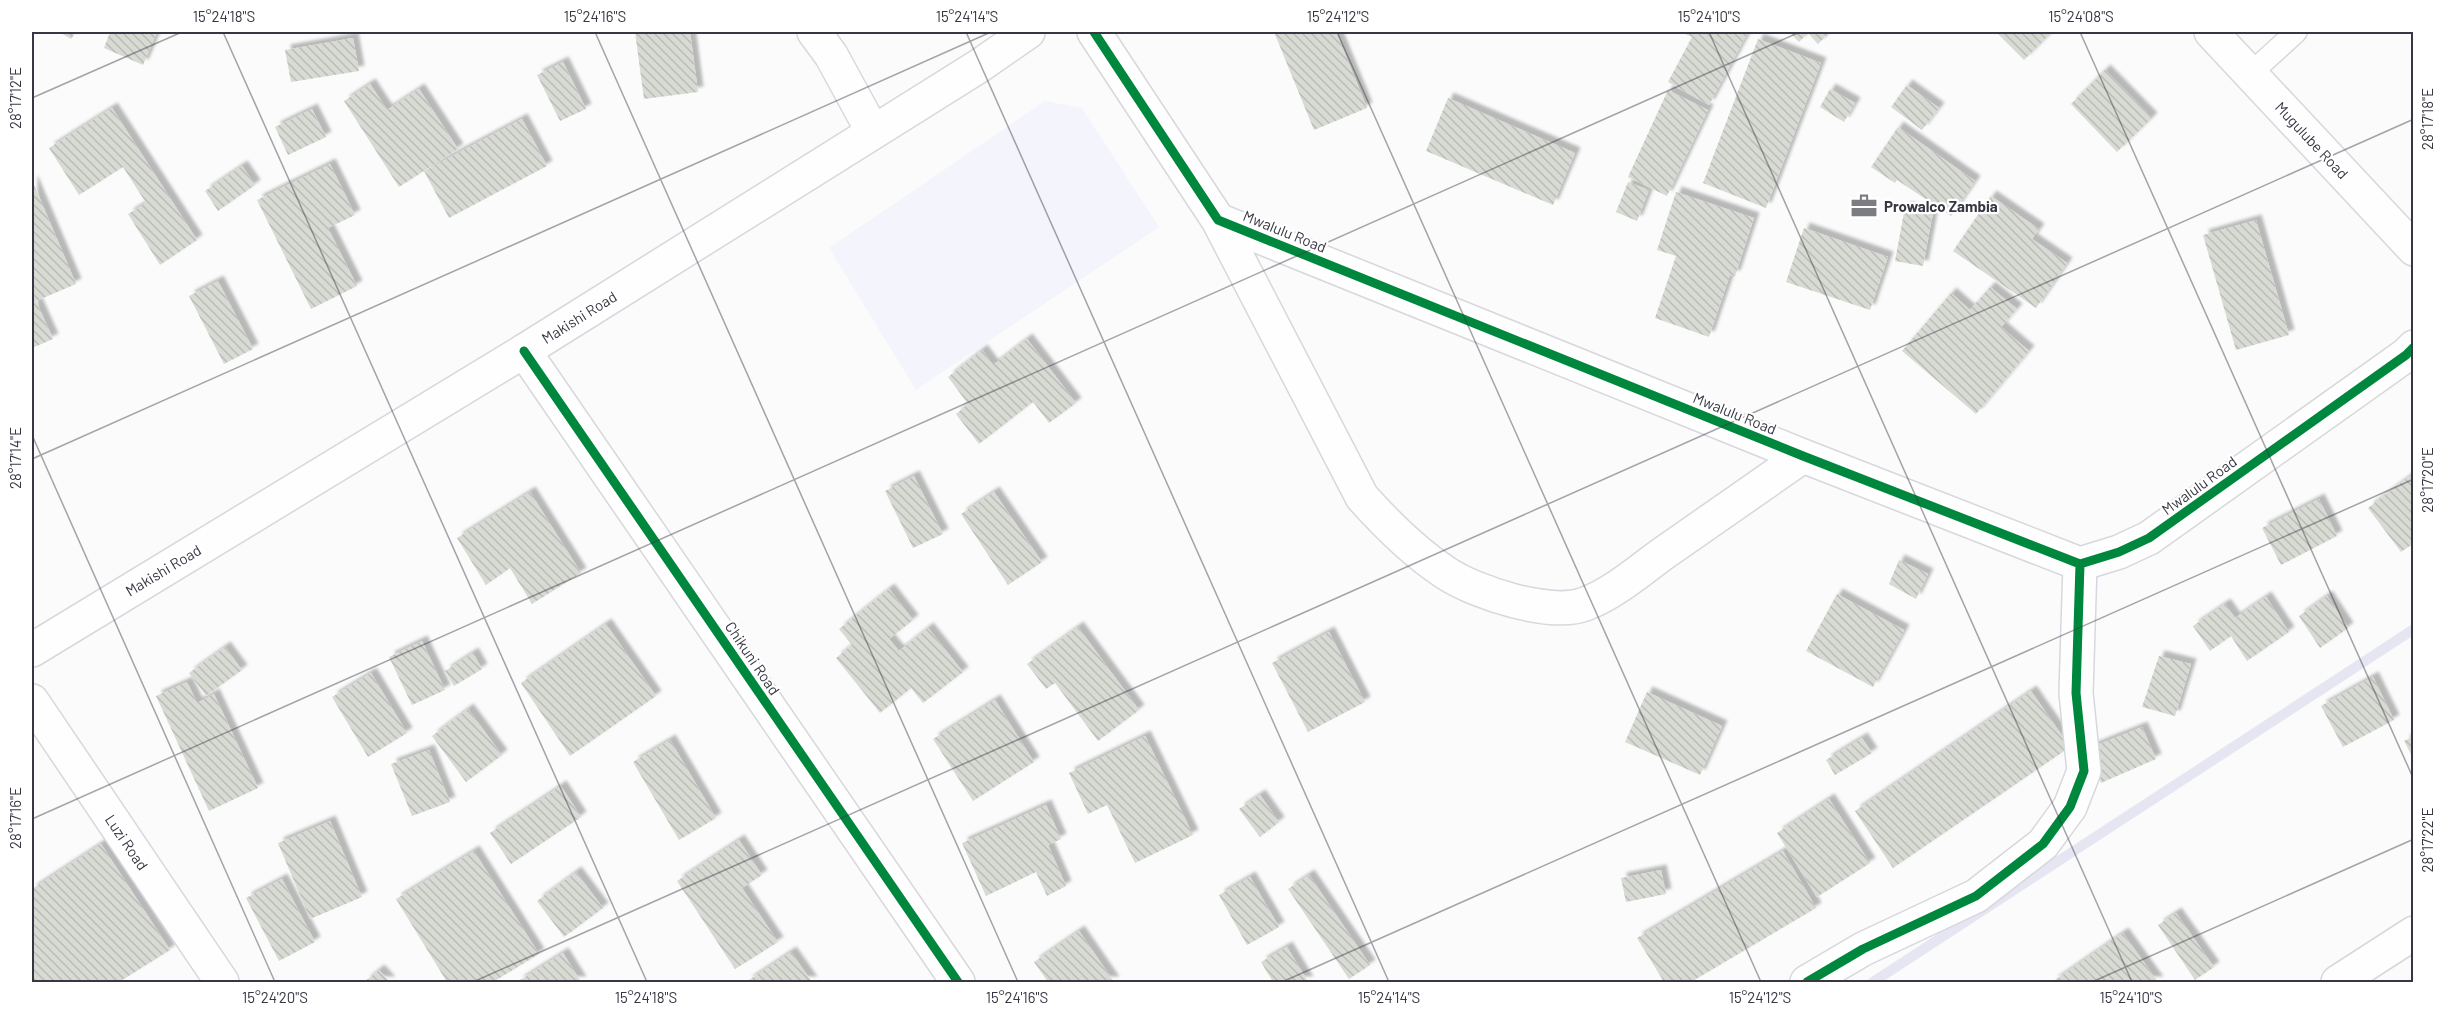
<svg xmlns="http://www.w3.org/2000/svg" width="2445" height="1014" font-family="Barlow,sans-serif">
	<defs>
		<pattern id="building-back-hatch" width="6" height="6" patternUnits="userSpaceOnUse" patternTransform="scale(1.5)"><rect width="6" height="6" fill="#d8dad4"/><path d="M-1 5l2 2M0 0l6 6M5-1l2 2" fill="none" stroke="#babcb7"/></pattern>
		<filter id="shadow"><feDropShadow dx="5.5" dy="-5.5" stdDeviation="1.5" flood-color="#0004"/></filter>
	</defs>
	<rect width="100%" height="100%" fill="#fbfbfb"/>
	<path fill="#f4f4fd" d="M1045,101L1082,108L1159,227L916,390L829,248Z"/>
	<g fill="none" stroke-linecap="round" stroke-linejoin="round">
		<path stroke="#e6e6f3" stroke-width="10" d="M1873,982L2414,629"/>
	</g>
	<path fill="url(#building-back-hatch)" filter="url(#shadow)" d="M59,32H76L71,39Z
		M110,32H157L143,65L104,48Z
		M635,32H690L698,92L644,99Z
		M1274,32H1336L1367,108L1314,130Z
		M1681,32H1748L1709,105L1668,82L1692,37Z
		M1789,32H1830L1818,44L1808,33L1799,42Z
		M1996,32H2052L2024,60Z
		M353,38L359,71L291,82L285,50Z
		M1758,39L1821,63L1766,208L1703,183Z
		M563,62L586,109L560,121L537,75Z
		M2105,70L2152,118L2117,152L2071,104Z
		M370,84L387,110L419,89L458,149L399,187L344,101Z
		M1907,85L1939,108L1922,130L1891,107Z
		M1830,89L1855,103L1844,122L1820,107Z
		M1668,90L1708,110L1667,196L1628,177Z
		M1448,98L1575,153L1553,205L1426,151Z
		M112,108L197,240L160,265L128,214L146,203L123,167L79,195L49,148Z
		M312,109L326,137L288,155L275,127Z
		M522,119L547,166L449,218L424,171Z
		M1898,127L1975,181L1951,216L1897,180L1895,183L1871,167Z
		M330,164L355,215L328,228L357,286L311,309L257,200Z
		M242,166L255,185L218,211L205,191Z
		M32,180L76,284L36,301L53,339L32,348Z
		M1628,182L1649,190L1637,221L1616,212Z
		M1676,192L1754,218L1735,276L1730,275L1709,337L1655,318L1676,256L1657,250Z
		M1991,196L2039,229L2032,239L2067,263L2036,308L1953,251Z
		M1905,207L1933,213L1923,266L1895,261Z
		M2256,220L2289,335L2236,350L2203,235Z
		M1804,228L1888,257L1870,310L1786,282Z
		M218,281L253,349L224,364L189,296Z
		M1990,287L2017,309L2001,327L2029,351L1976,414L1902,351L1951,293L1970,310Z
		M1027,339L1076,403L1049,423L1033,402L979,444L956,414L968,404L948,377L982,350L993,365Z
		M2414,473V543L2401,552L2368,508Z
		M914,476L943,534L913,548L885,491Z
		M530,492L581,573L532,604L510,568L486,585L457,538Z
		M994,492L1042,562L1008,585L961,514Z
		M2319,499L2337,536L2281,565L2262,528Z
		M1899,560L1928,574L1916,599L1889,584Z
		M889,589L913,620L889,639L899,651L928,628L963,672L923,703L911,688L880,713L836,658L852,645L839,629Z
		M1837,594L1904,630L1873,687L1806,651Z
		M2327,596L2348,628L2320,648L2299,616Z
		M2266,597L2289,632L2247,661L2231,636L2210,651L2193,626L2225,604L2235,618Z
		M606,624L656,696L570,756L521,683Z
		M1078,627L1139,710L1098,741L1055,683L1046,689L1027,664Z
		M1329,632L1365,702L1308,732L1272,663Z
		M422,641L445,690L412,705L389,657Z
		M225,647L242,670L206,696L189,673Z
		M473,653L482,669L454,686L445,671Z
		M2159,656L2191,664L2175,716L2142,707Z
		M371,673L407,733L368,757L332,697Z
		M2373,677L2394,720L2343,747L2321,706Z
		M187,682L197,703L214,694L258,788L209,811L156,696Z
		M2031,691L2070,747L1893,868L1855,811Z
		M1647,692L1722,726L1700,775L1625,742Z
		M995,700L1034,762L973,801L933,739Z
		M468,709L502,755L466,782L432,736Z
		M2142,727L2156,759L2101,783L2087,749Z
		M1145,736L1193,835L1135,863L1107,805L1088,814L1069,773Z
		M2414,736V760L2404,741Z
		M1862,738L1872,753L1835,775L1826,760Z
		M670,740L716,818L679,840L633,762Z
		M429,750L450,802L412,816L391,764Z
		M561,786L581,817L511,864L490,833Z
		M1260,795L1279,822L1260,837L1239,809Z
		M1829,799L1870,863L1817,897L1777,833Z
		M1046,805L1061,839L1048,845L1066,886L1047,896L1036,872L986,896L962,843Z
		M330,821L362,897L310,919L278,843Z
		M739,840L762,875L742,888L778,942L735,969L677,881Z
		M101,844L170,950L119,982H32V889Z
		M474,851L539,954L493,982H447L396,899Z
		M1783,851L1816,908L1691,982H1664L1637,938Z
		M1661,870L1666,894L1626,902L1621,878Z
		M576,872L603,908L564,937L537,901Z
		M1309,875L1370,965L1349,979L1288,889Z
		M1250,877L1279,927L1247,945L1219,895Z
		M282,879L315,942L279,961L246,898Z
		M2176,913L2214,967L2195,980L2158,925Z
		M1079,931L1114,982H1048L1034,962Z
		M2123,933L2158,982H2052Z
		M1287,947L1308,982H1273L1261,962Z
		M791,952L812,982H746Z
		M563,953L581,982H517Z
		M379,970L390,982H364Z"/>
	<g fill="none" stroke-linecap="round" stroke-linejoin="round">
		<g stroke="#d7d7de" stroke-width="24">
			<path id="service" d="M2250,74L2296,32"/>
		</g>
		<g stroke="#d7d7de" stroke-width="36">
			<path id="minor" d="M814,32L831,55L873,132
				M1094,32L1218,220L1803,456L2080,564L2119,552L2149,538L2406,355L2414,347
				M2211,32L2414,249
				M1218,220L1362,497C1387,525 1414,552 1446,573C1476,593 1551,617 1585,604C1612,594 1638,572 1661,555C1709,522 1756,489 1803,456
				M524,351L958,982
				M32,701L222,982
				M1807,982L1863,949L1976,896L2043,844L2070,807L2084,771L2076,693L2080,564
				M2338,982L2414,933"/>
		</g>
		<g stroke="#d7d7de" stroke-width="36">
			<path id="secondary" d="M32,650L524,351L979,66L1028,32"/>
		</g>
		<use href="#service" stroke="#fefefe" stroke-width="21"/>
		<use href="#minor" stroke="#fefefe" stroke-width="33"/>
		<use href="#secondary" stroke="#fefefe" stroke-width="33"/>
		<g stroke="#fff" stroke-width="13">
			<path id="cycleway" d="M1094,32L1218,220L1803,456L2080,564L2119,552L2149,538L2406,355L2414,347
				M524,351L958,982
				M1807,982L1863,949L1976,896L2043,844L2070,807L2084,771L2076,693L2080,564"/>
		</g>
		<use href="#cycleway" stroke="#00873e" stroke-width="9"/>
	</g>
	<path fill="none" stroke="#373743" stroke-width="1.5" stroke-opacity="0.45" d="M223,32L647,982M595,32L1018,982M966,32L1389,982M1337,32L1761,982M1709,32L2132,982M2080,32L2414,780M32,98L182,32M32,435L275,982M32,459L991,32M32,819L1800,32M473,982L2414,119M1282,982L2414,479M2092,982L2414,839"/>
	<defs>
		<g id="office-bare" transform="scale(2.07)"><path d="M-6-3h4V-5.5h4V-3h4V5H-6ZM-1-4.5V-3h2v-1.5ZM-6 0V1H6V0Z" fill="#7c7c83" stroke="#fff" stroke-width="2.5" paint-order="stroke"/></g>
	</defs>
	<g fill-rule="evenodd">
		<use href="#office-bare" x="1864" y="206"/>
	</g>
	<g text-anchor="middle" dominant-baseline="central" stroke-width="4.5" stroke-linejoin="round" paint-order="stroke">
		<g font-size="15" fill="#373743" stroke="#fff">
			<text transform="translate(2312 140) rotate(47)">Mugulube Road</text>
			<text transform="translate(1285 231) rotate(22)">Mwalulu Road</text>
			<text transform="translate(579 317) rotate(-32)">Makishi Road</text>
			<text transform="translate(1735 413) rotate(22)">Mwalulu Road</text>
			<text transform="translate(2199 485) rotate(-36)">Mwalulu Road</text>
			<text transform="translate(163 570) rotate(-31)">Makishi Road</text>
			<text transform="translate(753 658) rotate(56)">Chikuni Road</text>
			<text transform="translate(127 842) rotate(56)">Luzi Road</text>
		</g>
		<g font-size="15" font-weight="bold" fill="#373743" stroke="#fff" text-anchor="start">
			<text x="1884" y="206">Prowalco Zambia</text>
		</g>
	</g>
	<rect width="2445" height="1014" fill="none" stroke="#ffffff" stroke-width="66"/>
	<rect x="33" y="33" width="2379" height="948" fill="none" stroke="#373743" stroke-width="2"/>
	<g font-size="15" text-anchor="middle" fill="#373743">
		<text x="224" y="22">15°24'18"S</text>
		<text x="595" y="22">15°24'16"S</text>
		<text x="967" y="22">15°24'14"S</text>
		<text x="1338" y="22">15°24'12"S</text>
		<text x="1709" y="22">15°24'10"S</text>
		<text x="2081" y="22">15°24'08"S</text>
		<text transform="translate(16 98) rotate(-90)" y="5">28°17'12"E</text>
		<text transform="translate(2428 119) rotate(-90)" y="5">28°17'18"E</text>
		<text transform="translate(16 458) rotate(-90)" y="5">28°17'14"E</text>
		<text transform="translate(2428 480) rotate(-90)" y="5">28°17'20"E</text>
		<text transform="translate(16 818) rotate(-90)" y="5">28°17'16"E</text>
		<text transform="translate(2428 840) rotate(-90)" y="5">28°17'22"E</text>
		<text x="275" y="1003">15°24'20"S</text>
		<text x="646" y="1003">15°24'18"S</text>
		<text x="1017" y="1003">15°24'16"S</text>
		<text x="1389" y="1003">15°24'14"S</text>
		<text x="1760" y="1003">15°24'12"S</text>
		<text x="2131" y="1003">15°24'10"S</text>
	</g>
</svg>
